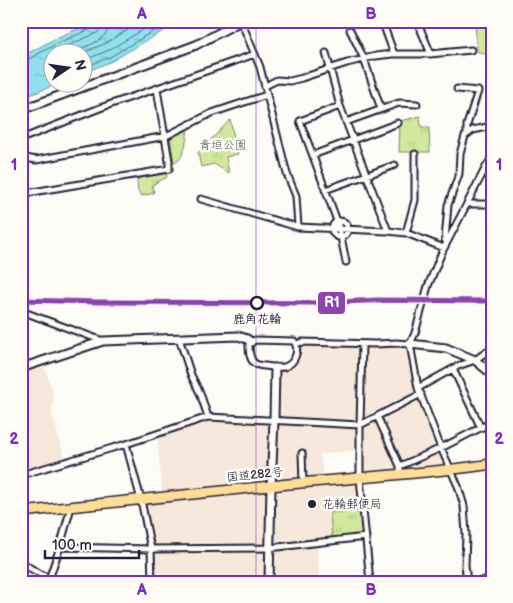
<svg xmlns="http://www.w3.org/2000/svg" width="513" height="603" font-family="'Balsamiq Sans','Klee One',sans-serif">
	<defs>
		<pattern id="park-tufts" width="24" height="20" patternUnits="userSpaceOnUse" patternTransform="scale(1.25)"><rect width="24" height="20" fill="#d2e89d"/><path d="M3 7l-1-3M5 7V3M7 7l1-3M15 17l-1-3M17 17v-4M19 17l1-3" fill="none" stroke="#b4c788"/></pattern>
		<pattern id="water-ripples" width="26" height="14" patternUnits="userSpaceOnUse" patternTransform="scale(1.25)"><rect width="26" height="14" fill="#90e0ec"/><path d="M2 4q2-2 4 0t4 0M15 11q2-2 4 0t4 0" fill="none" stroke="#7cc0cb"/></pattern>
	</defs>
	<rect width="100%" height="100%" fill="#fdfcf7"/>
	<filter id="ink" filterUnits="userSpaceOnUse"><feTurbulence type="fractalNoise" baseFrequency=".02" numOctaves="2"/><feDisplacementMap in="SourceGraphic" scale="10" xChannelSelector="R" yChannelSelector="G"/><feConvolveMatrix kernelMatrix="1 2 1 2 8 2 1 2 1" color-interpolation-filters="sRGB"/></filter>
	<g filter="url(#ink)">
		<path fill="#f6e8da" fill-rule="evenodd" d="M296,344H410L418,388L451,470L360,478L363,510L330,513L331,541L270,548L269,582H152L151,549L141,500L163,497L157,437L209,419L274,421L275,368L292,362ZM359,450V478L324,481L320,454Z
			M42,361L53,392L52,415L66,462L22,473L21,470V368Z
			M317,545L319,582H273V549Z"/>
		<path fill="#d2e89d" stroke="#7a856c" d="M475,21H492V53L485,54L477,51Z"/>
		<path fill="url(#park-tufts)" stroke="#7a856c" d="M420,116L421,127H429L430,152H399L400,121Z
			M230,120L238,154L226,157L229,173L214,164L201,167L198,153Z
			M188,127C187,138 185,155 177,162H174L170,138L173,133Z
			M166,173L167,177L152,185L154,193L141,196L138,192L137,180L140,177Z
			M363,510L366,535L332,539L330,513Z"/>
		<path fill="url(#water-ripples)" stroke="#6494a5" d="M97,21H180L112,61L83,73L82,52H52V82L59,83L21,99V57L58,37Z"/>
		<g fill="none" stroke-linecap="round" stroke-linejoin="round">
			<path stroke="#4e6e82" stroke-width="1" d="M53,52L97,33L102,28L103,21
				M70,52C86,46 109,42 110,21
				M82,53L104,44L143,21
				M21,61H25L60,42L93,28L96,25V21
				M82,61L107,51L158,21
				M82,68L110,57L170,21"/>
			<path stroke="#6494a5" stroke-width="2" d="M27,569L46,580"/>
			<g stroke="#22223b" stroke-width="9">
				<path id="street" d="M241,21L260,67L287,174L296,196L298,227
					M382,21L394,54
					M417,21L431,54
					M350,30L364,59L381,109
					M326,53L340,106L388,231
					M265,86L277,80L290,81L302,78L347,63L376,56L392,54H430L471,50
					M457,89L478,91L467,125V134
					M340,106L300,121L337,221L341,237L346,262
					M346,122L399,103L417,104
					M21,139L100,108L255,54
					M313,155L398,123
					M21,157L36,160L166,136L212,113L248,101L267,95
					M325,190L395,165
					M21,194L169,169V161L157,89
					M201,199L298,227L388,231L406,233L444,248
					M467,204H492
					M332 229a8 8 0 1 1 16 0a8 8 0 1 1-16 0Z
					M406,233L415,200V154
					M447,242L445,240L448,205L459,174L460,154L465,136L473,130L492,126
					M21,311L103,341
					M179,338L191,375L200,393L208,417
					M255,340L294,341C300,350 295,364 284,367C278,368 271,367 265,366C261,366 257,365 254,363C249,358 249,350 249,344L253,341Z
					M296,344L302,342L376,344L396,343L410,344
					M362,344L360,425V478L370,582
					M453,369L481,428
					M418,388L458,366L475,360L492,348
					M377,416L400,466
					M126,444L141,500L151,549L152,582
					M302,453L303,483
					M400,474V466L441,448L492,422
					M21,475L126,444L208,417L360,425L421,394
					M60,547L151,549L269,548L366,537
					M21,561L30,568L55,582
					M48,582L60,547L71,507
					M467,582L465,565L466,534L464,506L458,486L441,448L418,388L410,344L415,333L428,286L442,252L486,167L492,158
					M477,582L492,578"/>
			</g>
			<g stroke="#22223b" stroke-width="11">
				<path id="secondary" d="M21,110L196,45L241,21
					M410,344L446,348L475,360L492,374
					M21,368L103,341L238,336L247,339L251,342
					M269,582L271,486L274,421L275,368"/>
			</g>
			<g stroke="#22223b" stroke-width="12">
				<path id="highway" d="M21,512C104,504 187,494 270,486C344,478 418,475 492,464"/>
			</g>
			<use href="#street" stroke="#fdfcf7" stroke-width="5"/>
			<use href="#secondary" stroke="#fdfcf7" stroke-width="7"/>
			<use href="#highway" stroke="#ffdd96" stroke-width="9"/>
			<g stroke="#fdfcf7" stroke-width="9">
				<path id="rail-1" d="M21,300L101,302L324,303L377,300L492,301"/>
			</g>
			<use href="#rail-1" stroke="#8e44ad" stroke-width="5"/>
		</g>
	</g>
	<path fill="none" stroke="#7b2cbf" stroke-width="1" stroke-opacity="0.55" d="M256,21V582M21,302H492"/>
	<circle fill="#fdfcf7" stroke="#22223b" stroke-width="2.5" cx="257" cy="303" r="6"/>
	<circle fill="#22223b" stroke="#fdfcf7" stroke-width="2" cx="312" cy="504" r="5"/>
	<g text-anchor="middle" dominant-baseline="central" stroke-width="5" stroke-linejoin="round" paint-order="stroke">
		<g font-size="12" fill="#575d58" stroke="#fdfcf7">
			<text x="223" y="145">青垣公園</text>
		</g>
		<g font-size="12" font-weight="bold" fill="#22223b" stroke="#fdfcf7">
			<text x="257" y="319">鹿角花輪</text>
		</g>
		<g font-size="12" fill="#22223b" stroke="#fdfcf7">
			<text transform="translate(255 475) rotate(-6)">国道282号</text>
		</g>
		<g font-size="12" fill="#22223b" stroke="#fdfcf7" text-anchor="start">
			<text x="322" y="504">花輪郵便局</text>
		</g>
	</g>
	<rect stroke="#fdfcf7" stroke-width="2" x="317" y="291" width="29" height="24" rx="5" fill="#8e44ad"/>
	<g font-size="14" text-anchor="middle" font-weight="bold" fill="#fff">
		<text x="332" y="307">R1</text>
	</g>
	<rect width="513" height="603" fill="none" stroke="#fdfcf7" stroke-width="55"/>
	<g transform="translate(68 68) rotate(77)"><circle r="24" fill="#fdfcf7" stroke="#a5a5ac"/>
	<path d="M0-4L9 19L0 12L-9 19Z" fill="#22223b"/>
	<text y="-8" font-size="14" font-weight="bold" text-anchor="middle" fill="#22223b">N</text>
	</g>
	<path d="M45 550v8h94v-8" fill="none" stroke="#22223b" stroke-width="2.5"/>
	<text x="52" y="550" font-size="15" fill="#22223b" stroke="#fdfcf7" stroke-width="4" paint-order="stroke">100 m</text>
	<rect x="28" y="28" width="458" height="548" fill="none" stroke="#7b2cbf" stroke-width="2"/>
	<g font-size="16" text-anchor="middle" font-weight="bold" fill="#7b2cbf">
		<text x="142" y="19">A</text>
		<text x="371" y="19">B</text>
		<text x="14" y="170">1</text>
		<text x="499" y="170">1</text>
		<text x="14" y="444">2</text>
		<text x="499" y="444">2</text>
		<text x="142" y="595">A</text>
		<text x="371" y="595">B</text>
	</g>
</svg>
